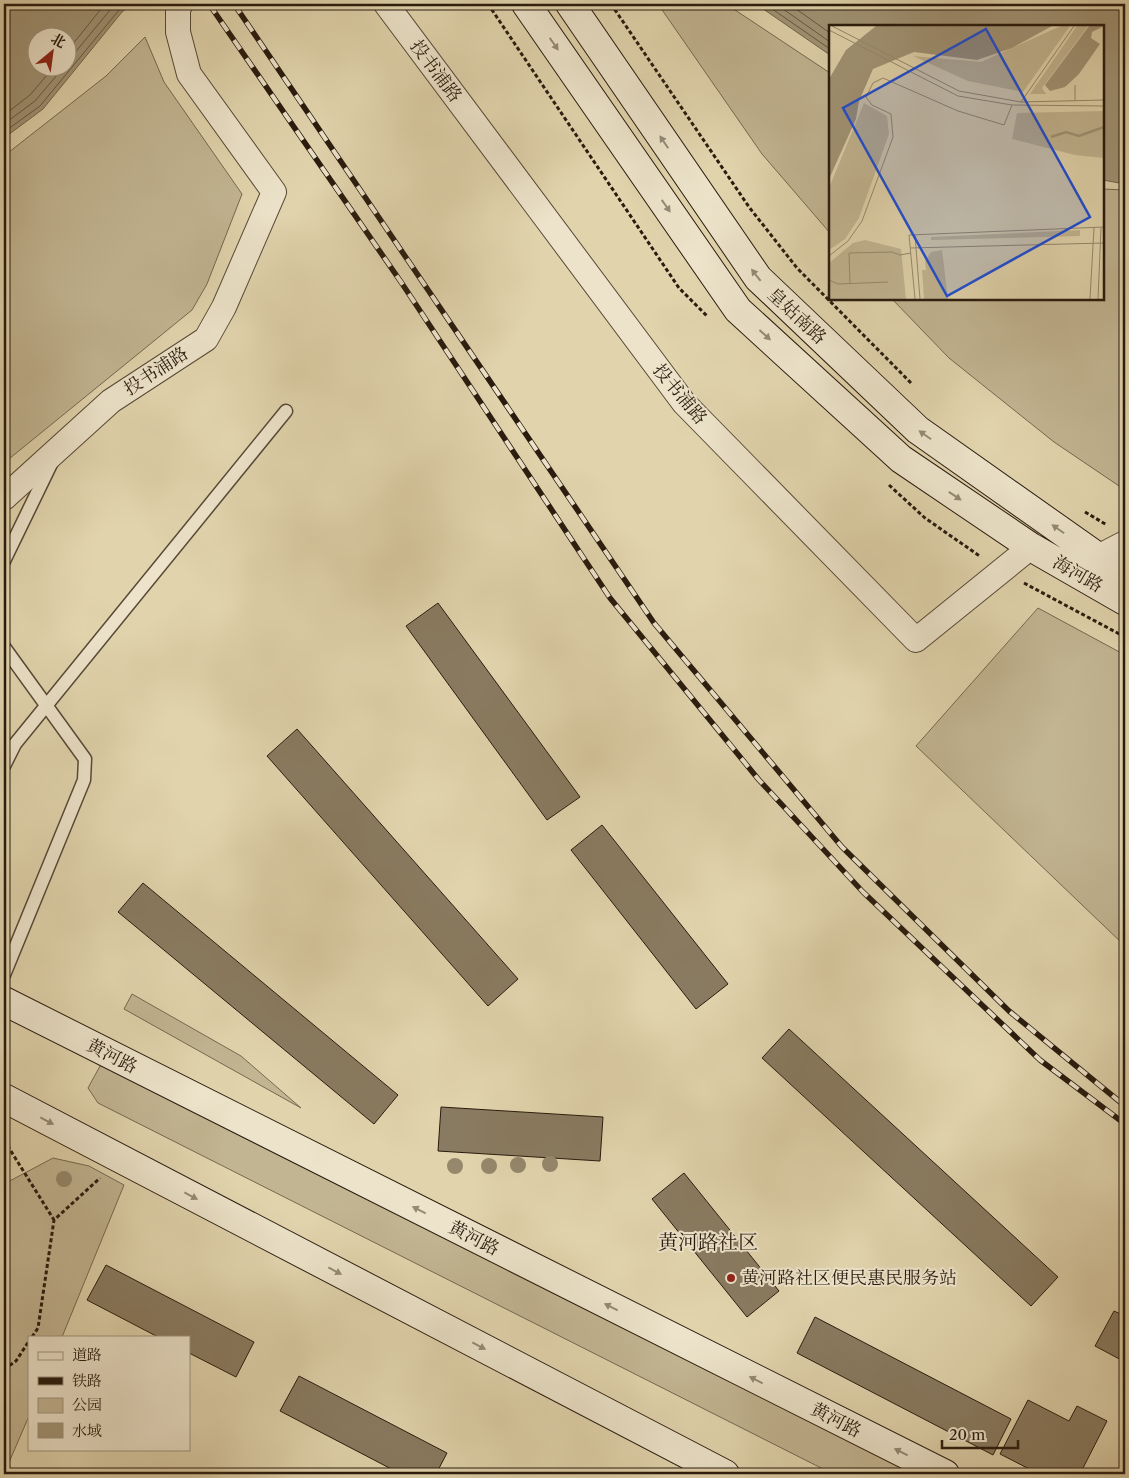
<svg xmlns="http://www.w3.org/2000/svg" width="1129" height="1478" font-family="'Libre Caslon Text','Noto Serif SC',serif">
	<rect width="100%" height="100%" fill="#e1d4ad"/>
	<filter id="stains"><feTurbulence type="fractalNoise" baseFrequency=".004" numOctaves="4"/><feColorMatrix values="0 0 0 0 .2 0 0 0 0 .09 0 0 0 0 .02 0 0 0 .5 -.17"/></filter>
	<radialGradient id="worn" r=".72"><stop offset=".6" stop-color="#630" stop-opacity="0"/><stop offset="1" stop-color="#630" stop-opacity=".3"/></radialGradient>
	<path fill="#c2b592" stroke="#766850" d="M658,4H726L830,73V233L762,154Z
		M145,37L164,82L242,194L207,284L192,310L4,463V156L106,76Z
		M1103,189L1125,190V490L1054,442L949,358L892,299H1103Z
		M1038,608L1125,655V946L916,746Z
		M132,994L241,1056L301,1108L124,1009Z
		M100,1066L116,1067L921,1474H833L98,1103L88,1088Z
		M53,1158L89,1166L124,1185L62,1337H29V1416L4,1474V1184Z"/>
	<path fill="#a29577" stroke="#72644d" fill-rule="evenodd" d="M4,4H132L122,12L43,109L4,138ZM38,38H68V68H38Z
		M756,4H1125V184L1103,180V26H830V55Z"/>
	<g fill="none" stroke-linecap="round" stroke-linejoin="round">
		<path stroke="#665842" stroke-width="1" d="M765,4L830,49
			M776,4L830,42
			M789,4L830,33
			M68,50L105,4
			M68,61L115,4
			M4,115L30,95L53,68
			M4,124L35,101L63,68
			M4,132L40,106L124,4"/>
	</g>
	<path fill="#897b61" stroke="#291b0e" d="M438,603L580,797L547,820L406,626Z
		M297,729L518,979L488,1006L267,756Z
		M602,825L728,984L696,1009L571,850Z
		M143,883L398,1095L374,1124L118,912Z
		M789,1029L1058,1277L1031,1306L762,1058Z
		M441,1107L603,1117L600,1161L438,1151Z
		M684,1173L779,1291L747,1317L652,1199Z
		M106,1265L254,1342L236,1377L189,1353V1337H158L87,1300Z
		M1114,1311L1125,1316V1362L1095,1346Z
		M815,1317L1011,1419L993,1455L797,1353Z
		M299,1376L447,1453L436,1474H401L280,1411Z
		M1028,1400L1069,1421L1077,1406L1107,1421L1080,1474L1067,1468L1064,1474H1039L1000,1454Z"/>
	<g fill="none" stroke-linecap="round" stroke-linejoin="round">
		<g stroke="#574936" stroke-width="15">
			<path id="lane" d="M4,561L52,462
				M4,647L85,759L84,780L4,975
				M4,766L15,744L286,411"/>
		</g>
		<g stroke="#574936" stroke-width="26">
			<path id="street" d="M386,4L684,403L916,640L1031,547
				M4,498L111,401L206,339L224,307L274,192L189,74L178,32V7L181,4
				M1098,557L1125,543"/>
		</g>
		<g stroke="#291b0e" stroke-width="30">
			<path id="secondary" d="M526,4L738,310L901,459L1031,547L1125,601
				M570,4L758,278L918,430L1098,557L1125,571
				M4,1001L945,1474
				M4,1098L725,1474"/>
		</g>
		<path stroke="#291b0e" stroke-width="3" stroke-dasharray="4 2.5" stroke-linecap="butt" d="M488,4L679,288L707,316
			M611,4L749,207L797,268L912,384
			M889,485L925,518L981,557
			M1085,512L1107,525
			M1024,583L1125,637
			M4,1140L54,1220
			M32,1337L38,1328L54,1220L100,1178
			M4,1369L16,1361L29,1341"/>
		<use href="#lane" stroke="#ece3ca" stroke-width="12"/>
		<use href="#street" stroke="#ece3ca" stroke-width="24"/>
		<use href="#secondary" stroke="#ece3ca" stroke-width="28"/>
		<g stroke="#291b0e" stroke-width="5.5">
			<path id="rail" d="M209,4L401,282L610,598L759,780L863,892L1040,1060L1125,1124
				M234,4L654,623L842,847L1009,1011L1125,1106"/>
		</g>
		<use href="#rail" stroke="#ece3ca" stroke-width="4" stroke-dasharray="11" stroke-linecap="butt"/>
	</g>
	<g fill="#95886c">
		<circle cx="550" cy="1164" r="8"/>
		<circle cx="518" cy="1165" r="8"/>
		<circle cx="455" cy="1166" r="8"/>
		<circle cx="489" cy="1166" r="8"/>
		<circle cx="64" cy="1179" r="8"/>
	</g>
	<defs><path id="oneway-solid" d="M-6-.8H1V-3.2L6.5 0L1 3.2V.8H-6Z" transform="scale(1.25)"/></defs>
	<g fill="#948975">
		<use href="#oneway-solid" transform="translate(554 44) rotate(55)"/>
		<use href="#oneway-solid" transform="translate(664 142) rotate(-124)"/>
		<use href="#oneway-solid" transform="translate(666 206) rotate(55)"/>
		<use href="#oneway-solid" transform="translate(756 275) rotate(-128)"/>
		<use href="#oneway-solid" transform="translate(765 335) rotate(42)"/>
		<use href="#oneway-solid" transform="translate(925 435) rotate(-145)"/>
		<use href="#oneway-solid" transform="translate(955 496) rotate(34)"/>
		<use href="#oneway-solid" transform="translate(1058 529) rotate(-145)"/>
		<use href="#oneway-solid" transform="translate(47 1121) rotate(28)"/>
		<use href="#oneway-solid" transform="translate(191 1196) rotate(28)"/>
		<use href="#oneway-solid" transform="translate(419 1210) rotate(-153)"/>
		<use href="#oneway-solid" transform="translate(335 1271) rotate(28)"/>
		<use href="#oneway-solid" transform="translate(611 1307) rotate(-153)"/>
		<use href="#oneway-solid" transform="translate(479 1346) rotate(28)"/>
		<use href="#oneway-solid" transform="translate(756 1380) rotate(-153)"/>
		<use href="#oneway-solid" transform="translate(901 1452) rotate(-153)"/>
	</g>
	<circle fill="#8f2418" stroke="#ece3ca" stroke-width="2" cx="731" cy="1278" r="5"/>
	<g text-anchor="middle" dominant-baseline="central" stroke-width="4" stroke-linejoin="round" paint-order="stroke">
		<g font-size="18" fill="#291b0e" stroke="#ece3ca">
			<text transform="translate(436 71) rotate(53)">投书浦路</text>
			<text transform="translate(797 316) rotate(43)">皇姑南路</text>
			<text transform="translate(156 371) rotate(-33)">投书浦路</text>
			<text transform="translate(680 394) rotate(50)">投书浦路</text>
			<text transform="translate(1078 574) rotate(30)">海河路</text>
			<text transform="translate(112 1056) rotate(27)">黄河路</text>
			<text transform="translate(474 1238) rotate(27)">黄河路</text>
			<text transform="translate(836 1420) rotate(27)">黄河路</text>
		</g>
		<g font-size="18" fill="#291b0e" stroke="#ece3ca" text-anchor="start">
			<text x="741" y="1278">黄河路社区便民惠民服务站</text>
		</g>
		<g font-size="20" fill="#291b0e" stroke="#ece3ca">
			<text x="708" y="1242">黄河路社区</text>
		</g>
	</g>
	<g transform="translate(829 25)">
		<rect width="275" height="275" fill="#e1d4ad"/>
		<path d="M232,1H241L194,67L139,56L84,31L152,37ZM248,1H259L213,63L217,69H201ZM35,78L58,91L60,109L30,193L16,214L0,225V163ZM275,86V133L246,130L183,114L188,88ZM251,205V211L102,215V212ZM36,215L72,224L77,274H0V238L24,218ZM113,225L119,274H95L93,245H97L96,236L102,227Z" fill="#c2b592"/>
		<path d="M47,1H223L183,23L148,35L85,27L44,44L30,76L27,94L0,154V54L17,25ZM260,1H275L263,7L262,13L271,19L250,49L236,62L221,66L216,60Z" fill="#a29577"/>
		<path fill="none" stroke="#a29577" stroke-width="2.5" d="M222,112L237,107L250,111L275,102"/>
		<path fill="none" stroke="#978a6d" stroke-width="1" d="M3,1L130,66L192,77L275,75M0,5L129,71L183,80L275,81M246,76V60M192,77L245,1M86,210L91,274M81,223L275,218M0,231L19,216L33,196L64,112L62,89L43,80L37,72L44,58L54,53L129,86L175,100L183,80M0,255L9,259L59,257M21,259L20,228L63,227L71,230L82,228M86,274L80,210L275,202M261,274L265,203M269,274L272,203"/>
		<path fill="#1d4ed8" fill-opacity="0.15" stroke="#1d4ed8" stroke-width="2.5" d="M157,4L261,192L118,271L14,83Z"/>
		<rect width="275" height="275" fill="none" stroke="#291b0e" stroke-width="2.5"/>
	</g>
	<rect width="1129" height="1478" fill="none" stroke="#e1d4ad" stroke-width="20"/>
	<rect x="5" y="5" width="1119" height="1468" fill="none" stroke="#291b0e" stroke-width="2.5"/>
	<rect x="10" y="10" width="1109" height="1458" fill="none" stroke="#291b0e"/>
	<rect x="28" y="1336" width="162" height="115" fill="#ece3ca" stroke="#9e937f"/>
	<rect x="38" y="1352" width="25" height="8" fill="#ece3ca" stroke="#9e937f"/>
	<text x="72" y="1360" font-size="15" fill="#291b0e">道路</text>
	<rect x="38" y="1377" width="25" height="8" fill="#291b0e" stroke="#9e937f"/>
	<text x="72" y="1386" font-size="15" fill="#291b0e">铁路</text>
	<rect x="38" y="1398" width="25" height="15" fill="#c2b592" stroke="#9e937f"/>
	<text x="72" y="1410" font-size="15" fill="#291b0e">公园</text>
	<rect x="38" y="1423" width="25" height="15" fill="#a29577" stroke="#9e937f"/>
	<text x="72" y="1436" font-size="15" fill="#291b0e">水域</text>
	<g transform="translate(52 52) rotate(29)"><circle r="24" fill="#ece3ca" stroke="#9e937f"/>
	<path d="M0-4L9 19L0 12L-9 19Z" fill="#8f2418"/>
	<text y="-8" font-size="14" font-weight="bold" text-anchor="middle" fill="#291b0e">北</text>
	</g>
	<path d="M942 1440v8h76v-8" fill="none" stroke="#291b0e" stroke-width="2.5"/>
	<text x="949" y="1440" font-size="15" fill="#291b0e" stroke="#ece3ca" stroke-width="4" paint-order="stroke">20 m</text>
	<rect width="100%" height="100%" filter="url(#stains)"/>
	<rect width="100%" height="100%" fill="url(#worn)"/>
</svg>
